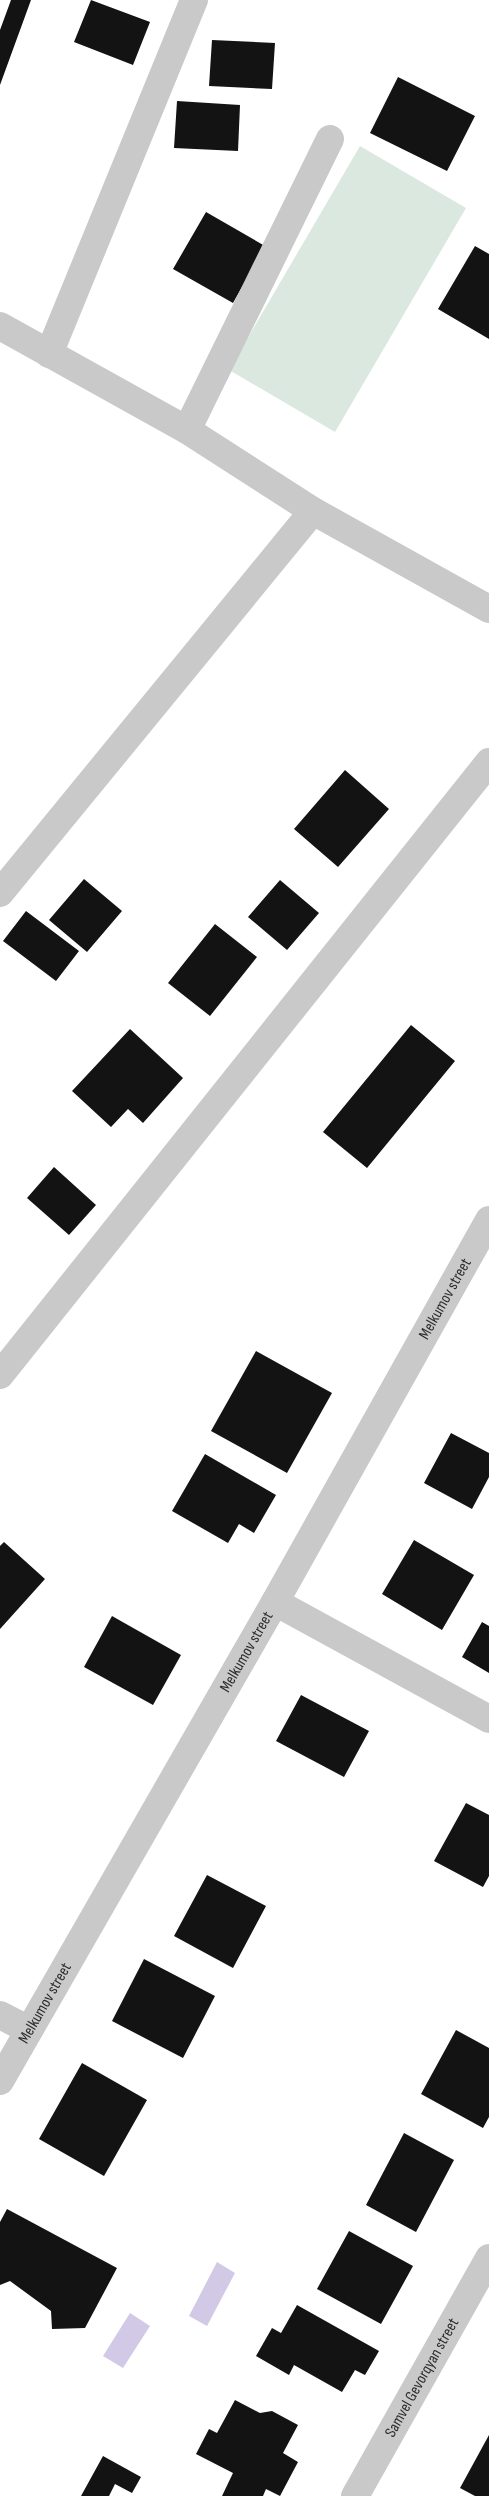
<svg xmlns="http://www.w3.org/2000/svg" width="489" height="2496" font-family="'Sofia Sans Condensed',sans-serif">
	<rect width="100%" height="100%" fill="#fff"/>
	<path fill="#dbe8e0" d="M360,146L466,208L335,432L229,370Z"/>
	<path fill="#d2c9e7" d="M217,2262L235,2273L207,2326L189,2316Z
		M130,2313L150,2326L123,2368L103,2356Z"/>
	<path fill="#131313" d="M11,0H31L0,85V30Z
		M91,0L150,22L133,65L74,42Z
		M212,40L275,43L272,89L209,86Z
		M398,77L475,116L447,171L370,133Z
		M177,101L240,105L238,151L174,148Z
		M206,212L265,246L233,303L173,269Z
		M475,246L489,254V339L438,309Z
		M345,770L389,809L338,867L294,829Z
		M84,879L122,911L87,952L49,920Z
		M280,880L319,913L287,950L248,917Z
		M26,911L79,951L56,981L3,941Z
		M215,924L257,957L210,1016L168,983Z
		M411,1025L455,1061L367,1168L323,1132Z
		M130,1029L183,1078L143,1123L128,1109L111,1127L72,1091Z
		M54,1167L96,1205L69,1235L27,1198Z
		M256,1351L332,1393L287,1473L211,1431Z
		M451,1433L489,1453V1477L472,1509L424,1483Z
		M205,1454L276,1495L254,1533L239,1524L228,1543L172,1511Z
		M414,1540L474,1575L442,1630L382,1594Z
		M4,1542L45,1579L0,1629V1546Z
		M112,1616L181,1655L153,1705L84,1667Z
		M482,1622L489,1626V1673L462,1657Z
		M301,1695L369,1731L344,1777L276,1741Z
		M466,1803L489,1815V1876L483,1887L434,1861Z
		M207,1875L266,1906L233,1968L174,1936Z
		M144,1959L215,1996L183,2058L112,2021Z
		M456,2030L489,2048V2117L483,2128L421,2094Z
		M82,2063L147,2100L104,2176L39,2139Z
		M404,2133L454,2160L416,2232L366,2205Z
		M7,2209L117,2268L85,2328L52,2329L51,2311L10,2281L0,2285V2222Z
		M349,2231L413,2266L381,2324L317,2289Z
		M297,2305L379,2351L365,2375L355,2370L342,2392L294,2365L289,2375L256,2356L272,2328L281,2333Z
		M235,2400L260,2413L272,2411L298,2425L283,2453L298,2462L280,2496L266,2489L263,2496H222L233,2473L196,2454L209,2429L217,2433Z
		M489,2435V2496H475L460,2488Z
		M103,2456L141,2477L132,2493L115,2484L109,2496H81Z"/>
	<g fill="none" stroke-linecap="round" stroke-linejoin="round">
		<g stroke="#c9c9c9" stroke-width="28">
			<path d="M0,326L187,430L313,511L489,609"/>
			<path d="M49,354L194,0"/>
			<path d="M187,430L330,139"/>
			<path d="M0,893L313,511"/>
			<path d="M0,1375L489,762"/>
			<path d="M275,1602L489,1719"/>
			<path d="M0,2015L29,2030"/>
			<path id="s1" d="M0,2081L275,1602L489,1220"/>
			<path id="s2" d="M355,2496L489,2258"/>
		</g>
	</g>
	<g text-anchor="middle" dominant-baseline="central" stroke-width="5" stroke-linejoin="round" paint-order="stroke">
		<g font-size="16" fill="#2c2c2c" stroke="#fff">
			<text stroke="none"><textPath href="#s1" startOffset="900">Melkumov street</textPath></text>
			<text stroke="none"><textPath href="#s1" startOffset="495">Melkumov street</textPath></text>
			<text stroke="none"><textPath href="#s1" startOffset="90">Melkumov street</textPath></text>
			<text stroke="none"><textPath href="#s2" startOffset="136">Samvel Gevorqyan street</textPath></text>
		</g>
	</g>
</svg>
